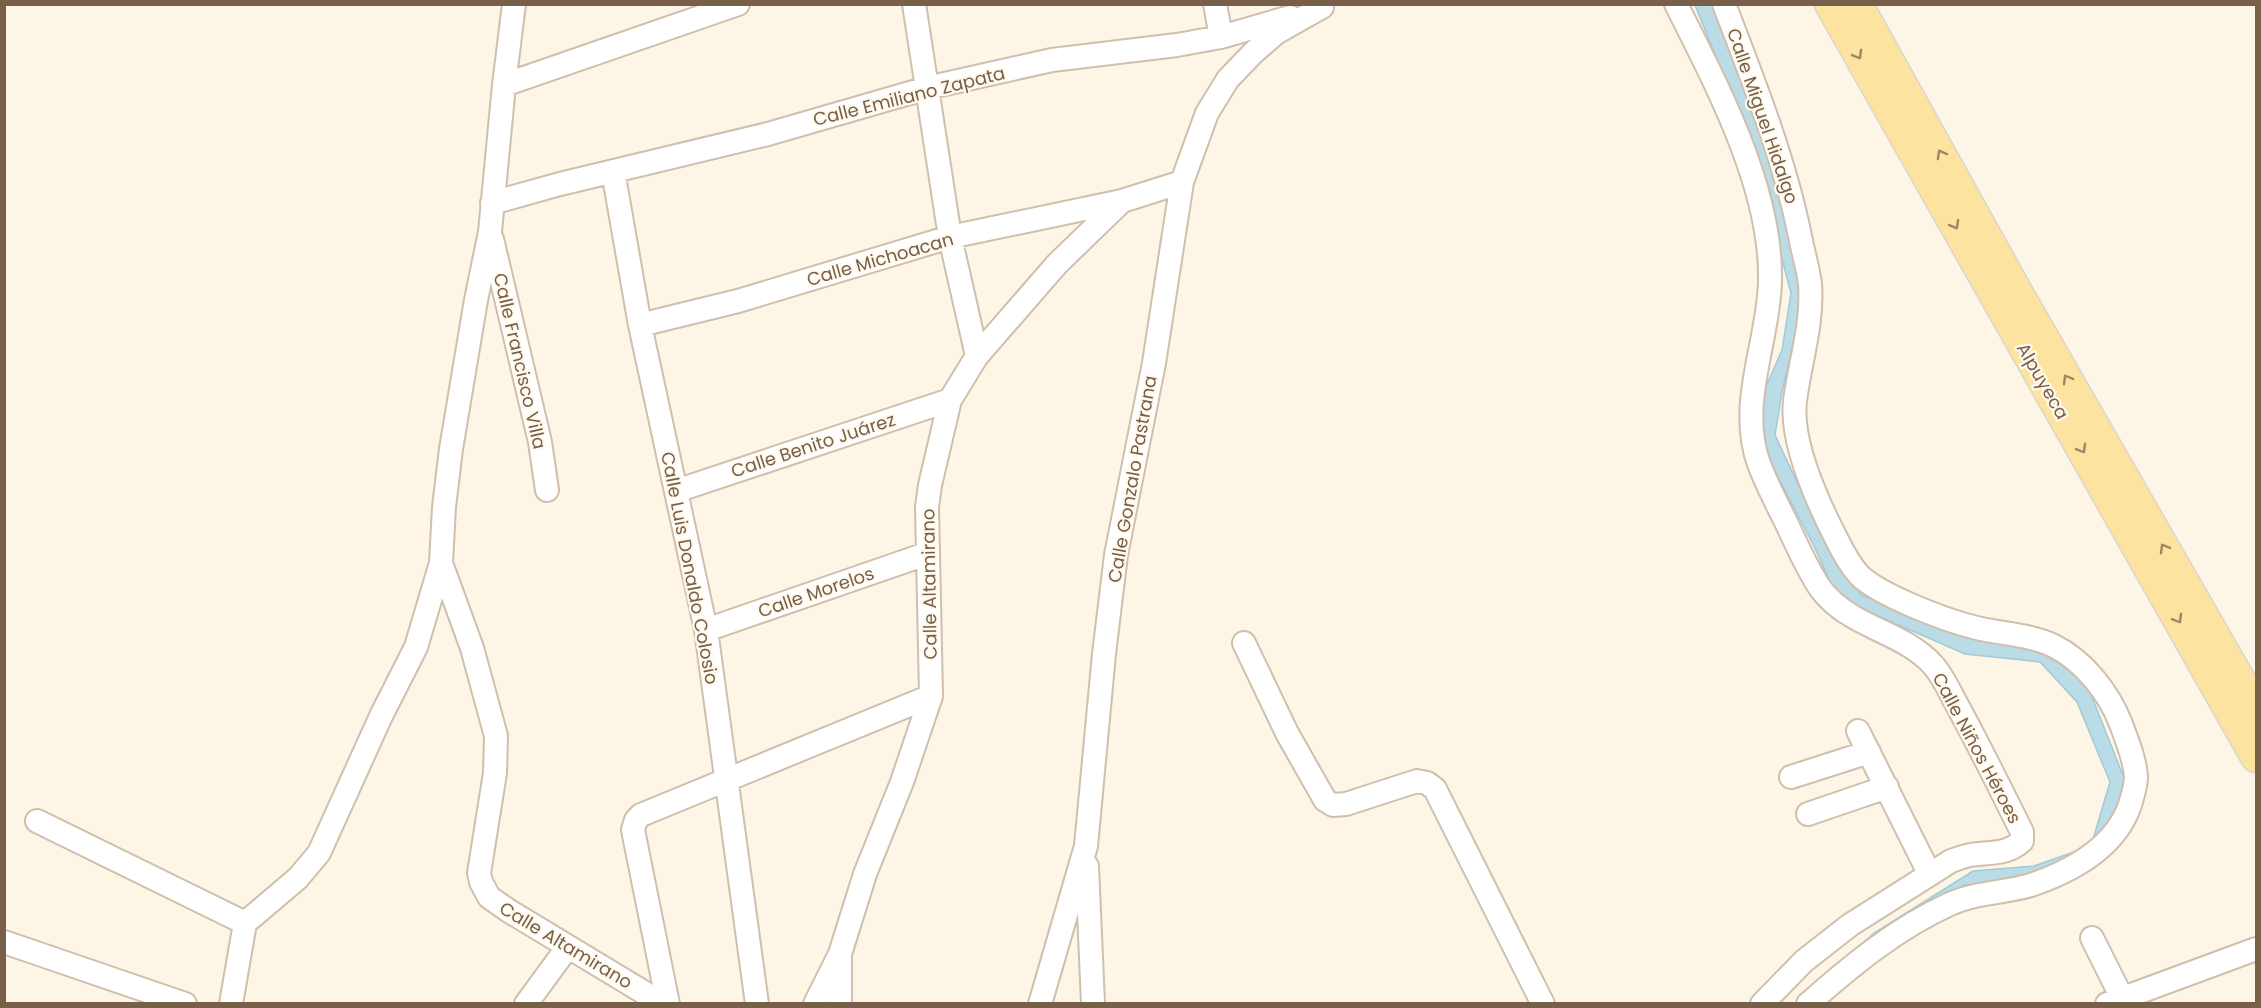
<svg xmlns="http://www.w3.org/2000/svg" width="2261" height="1008" font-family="Poppins,sans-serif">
	<rect width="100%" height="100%" fill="#fdf6e7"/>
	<path fill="#badce7" stroke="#a0cad9" stroke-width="1.5" d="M1695,5H1717L1766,138L1803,302L1782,392L1775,435L1826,544L1861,595L1966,632L2045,648L2088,687L2126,783L2105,851L2035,883L1964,885L1873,954L1812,1003H1796L1874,933L1973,871L2034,866L2091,846L2110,782L2077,702L2040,662L1965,654L1837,598L1815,548L1759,441L1762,396L1782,350L1791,293L1752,146Z"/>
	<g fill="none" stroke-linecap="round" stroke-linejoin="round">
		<g stroke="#cfbfac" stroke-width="26">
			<path id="minor" d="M914,4L950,237L977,356
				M1215,4L1221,37
				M1676,4C1717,86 1772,188 1770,281C1769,341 1737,404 1759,464C1766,483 1776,502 1785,520C1796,543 1806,567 1820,588C1828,599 1840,609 1852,616C1878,632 1912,641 1933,665C1943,676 1950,692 1957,705C1980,747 2001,790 2022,832V841C2007,855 1989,852 1970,855C1964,856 1957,859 1951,861L1850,925L1804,961L1762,1004
				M1724,4C1753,80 1784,157 1800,236C1803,252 1808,268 1810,284C1813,324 1800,362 1795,401C1790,443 1818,503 1837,540C1843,552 1850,565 1859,575C1879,595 1945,620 1973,627C1999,634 2030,634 2054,646C2084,661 2109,693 2121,724C2127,740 2135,760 2136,777C2136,784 2134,791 2132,798C2120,845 2075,870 2031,885C2005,893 1976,892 1950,904C1897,928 1852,965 1808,1004
				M504,85L738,4
				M613,171L640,325L706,630L757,1004
				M492,203L560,184L768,134L927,88L1052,60L1177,45L1221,37L1290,17
				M492,239L540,442L547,490
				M640,325L738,301L950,237L1122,201
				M676,491L950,400
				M441,563L472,648L496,736L495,773L479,873L481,882L489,897L509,911L663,1004
				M706,630L926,554
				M1244,643L1287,733L1325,800L1333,805L1346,804L1417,781L1427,783L1435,789L1543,1004
				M1858,731L1929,873
				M1791,777L1869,752
				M1808,814L1887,787
				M37,821L245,923
				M1087,866L1093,1004
				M2092,938L2122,998
				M4,942L185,1004
				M231,1004L245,923L298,878L319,853L381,716L416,647L441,563L444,507L451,449L476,300L490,232L504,85L514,4
				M526,1004L567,948
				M668,1004L633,830L636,820L641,815L931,696
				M815,1004L840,954L865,874L902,782L931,696L927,507L930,485L950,400L977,356L1057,264L1122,201L1182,182
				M840,1004V957
				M1040,1004L1086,846L1104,654L1116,555L1154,363L1182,182L1207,113L1228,79L1253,53L1276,33L1322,7
				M2107,1004L2256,949"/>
		</g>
		<g stroke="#dcd5d0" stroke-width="33">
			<path id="major" d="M1830,4L2256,757
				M1857,4L2017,292L2256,708"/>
		</g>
		<use href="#minor" stroke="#fff" stroke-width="22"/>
		<use href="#major" stroke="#fce39f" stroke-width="30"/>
	</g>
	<defs><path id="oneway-chevron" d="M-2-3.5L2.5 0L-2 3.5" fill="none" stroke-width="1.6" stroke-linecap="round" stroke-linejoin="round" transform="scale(1.5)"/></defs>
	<g stroke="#9f8764">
		<use href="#oneway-chevron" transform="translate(1858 55) rotate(60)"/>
		<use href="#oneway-chevron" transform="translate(1941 154) rotate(-119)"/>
		<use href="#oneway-chevron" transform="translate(1955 225) rotate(61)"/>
		<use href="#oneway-chevron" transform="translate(2067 379) rotate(-120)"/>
		<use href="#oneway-chevron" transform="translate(2082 449) rotate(60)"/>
		<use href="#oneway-chevron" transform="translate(2164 548) rotate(-120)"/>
		<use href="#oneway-chevron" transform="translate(2178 619) rotate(60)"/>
	</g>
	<g text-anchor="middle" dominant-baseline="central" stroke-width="4.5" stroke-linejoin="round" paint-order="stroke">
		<g font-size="18" fill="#775f4a" stroke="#fffaed">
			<text transform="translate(909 96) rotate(-14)">Calle Emiliano Zapata</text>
			<text transform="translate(1763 116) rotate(71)">Calle Miguel Hidalgo</text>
			<text transform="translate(880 259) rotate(-16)">Calle Michoacan</text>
			<text transform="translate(520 361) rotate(77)">Calle Francisco Villa</text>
			<text transform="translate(2043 381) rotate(60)">Alpuyeca</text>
			<text transform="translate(813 445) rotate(-18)">Calle Benito Juárez</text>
			<text transform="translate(1132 479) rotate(-80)">Calle Gonzalo Pastrana</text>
			<text transform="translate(690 568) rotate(79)">Calle Luis Donaldo Colosio</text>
			<text transform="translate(929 584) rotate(-91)">Calle Altamirano</text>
			<text transform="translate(816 592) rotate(-19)">Calle Morelos</text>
			<text transform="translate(1977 748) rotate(62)">Calle Niños Héroes</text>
			<text transform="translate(566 945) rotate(31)">Calle Altamirano</text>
		</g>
	</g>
	<rect width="2261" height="1008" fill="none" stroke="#775f4a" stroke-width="12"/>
</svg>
